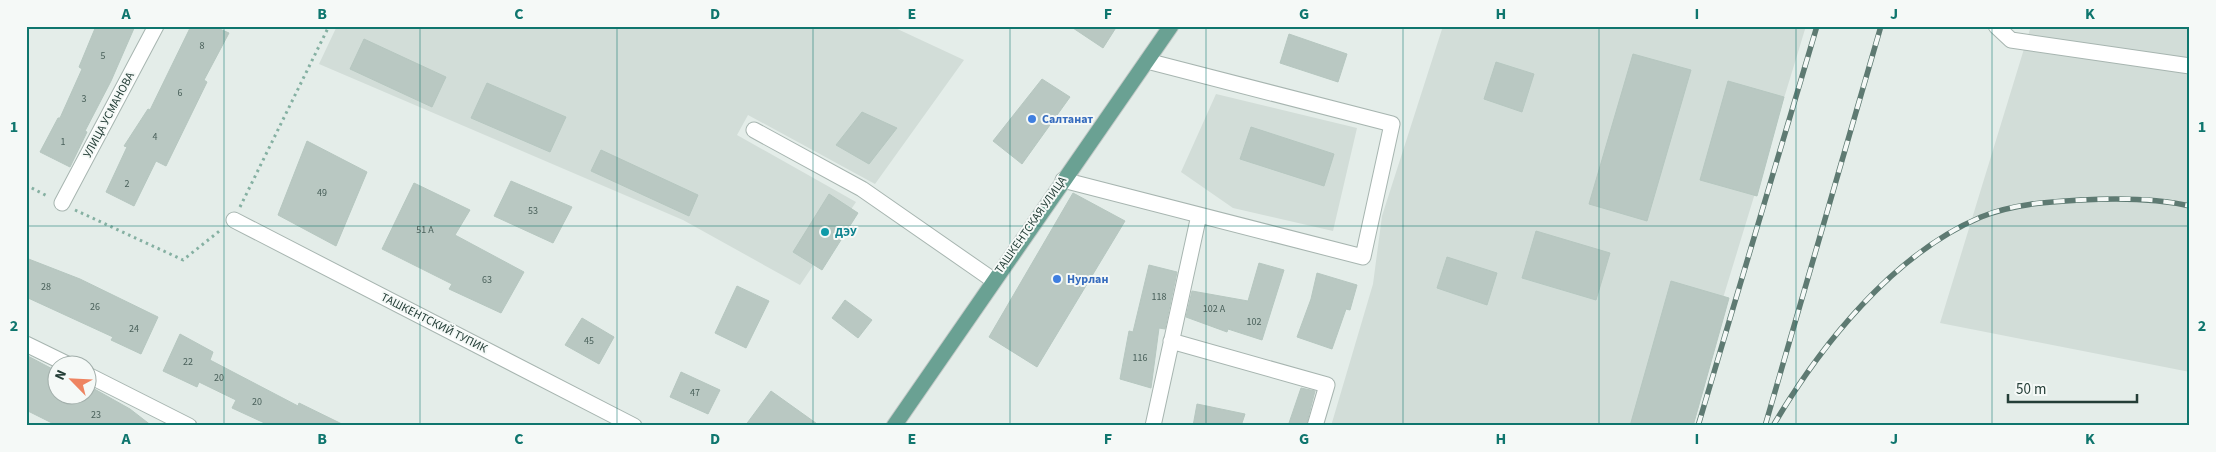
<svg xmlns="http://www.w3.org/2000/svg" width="2216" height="452" font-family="'Source Sans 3',sans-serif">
	<rect width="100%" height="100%" fill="#e4ede9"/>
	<path fill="#d2ddd8" d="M337,26H891L964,60L875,184L748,115L737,135L856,202L800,285L683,220L319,64Z
		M1443,26H1806L1684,426H1331L1373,284L1382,216Z
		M2031,26H2190V372L1940,323Z
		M1216,94L1357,128L1333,231L1233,208L1181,172Z"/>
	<path fill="#b9c8c2" stroke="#b6c7c0" d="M96,26H135L111,81L85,131L87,132L70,167L40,152L58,118H60L82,69L79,67Z
		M191,26H213L229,33L204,80L207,82L166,166L156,161L134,206L106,192L127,147L124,146L148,109L150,110Z
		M1070,26H1117L1103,48Z
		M1289,34L1347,54L1338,82L1280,63Z
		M364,39L446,77L432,107L350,69Z
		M1633,54L1691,70L1647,221L1589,204Z
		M1496,62L1534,74L1522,112L1484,99Z
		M1042,79L1070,97L1022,164L993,141Z
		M1728,81L1784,97L1757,196L1700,180Z
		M487,83L566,117L550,152L471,118Z
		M862,112L897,128L869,164L836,145Z
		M1251,127L1334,154L1324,186L1240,159Z
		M307,141L367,172L336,246L278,215Z
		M601,150L698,195L689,216L591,171Z
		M511,181L572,207L553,243L494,216Z
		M414,183L470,210L455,235L524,272L501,313L449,289L452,284L382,249Z
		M1073,193L1125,221L1037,367L989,337Z
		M829,194L858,213L822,270L793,252Z
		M1536,231L1610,253L1596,300L1522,278Z
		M1447,257L1497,273L1487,305L1437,288Z
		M26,258L80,279L158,317L141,354L111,340L113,337L26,297Z
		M1259,263L1284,270L1262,340L1228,329L1227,332L1186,317L1192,291L1248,301Z
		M1149,265L1177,272L1165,329L1159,328L1151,388L1120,379L1129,331L1133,332Z
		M1317,273L1357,285L1350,310L1346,309L1332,349L1297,337L1311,299Z
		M1671,281L1729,298L1693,426H1630Z
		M737,286L769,301L746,348L715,333Z
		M845,300L872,320L858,338L832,318Z
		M582,318L614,337L599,364L565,345Z
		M180,334L213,352L210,360L298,406L299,403L346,426H271L232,408L236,400L199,382L197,387L163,371Z
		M26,355L58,372V394H88L89,386L130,409L152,426H58L26,410Z
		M681,372L720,390L708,414L670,397Z
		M1301,388L1315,391L1306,426H1288Z
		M771,391L820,426H745Z
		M1197,404L1245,414L1241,426H1193Z"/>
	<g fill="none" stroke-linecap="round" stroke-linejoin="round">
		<g stroke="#a7b5b0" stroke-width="17">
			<path id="minor" d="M1996,26L2011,40L2190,66
				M754,130L862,189L993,280
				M1063,180L1363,257L1392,124L1147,61
				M62,203L156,26
				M234,220L634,426
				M1171,341L1327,385L1315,426
				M26,344L67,364
				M88,375L189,426
				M1153,426L1199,215"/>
		</g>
		<g stroke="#c2c9c7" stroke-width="17">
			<path id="major" d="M894,426L1171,26"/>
		</g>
		<path stroke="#85b0a2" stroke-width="3" stroke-dasharray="2.5 4" stroke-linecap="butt" d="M26,185L49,197
			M240,207L329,26
			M75,210L183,260L222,229"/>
		<use href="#minor" stroke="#fff" stroke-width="15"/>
		<use href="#major" stroke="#6aa193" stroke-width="15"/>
		<g stroke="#5e7a72" stroke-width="5.5">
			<path id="rail" d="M1698,426L1817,26
				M1765,426L1881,26
				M1773,426C1820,346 1893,254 1981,217C2012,204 2047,202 2081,200C2116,198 2155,198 2190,206"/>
		</g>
		<use href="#rail" stroke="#f5f9f7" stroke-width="4" stroke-dasharray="11" stroke-linecap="butt"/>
	</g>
	<path fill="none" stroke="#0f766e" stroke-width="1" stroke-opacity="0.55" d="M224,26V426M420,26V426M617,26V426M813,26V426M1010,26V426M1206,26V426M1403,26V426M1599,26V426M1796,26V426M1992,26V426M26,226H2190"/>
	<g fill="#3f7fe0" stroke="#f5f9f7" stroke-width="2">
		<circle cx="1032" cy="119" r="5"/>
		<circle cx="1057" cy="279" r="5"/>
	</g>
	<circle fill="#0f9aa8" stroke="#f5f9f7" stroke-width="2" cx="825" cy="232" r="5"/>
	<g text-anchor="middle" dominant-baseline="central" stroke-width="4" stroke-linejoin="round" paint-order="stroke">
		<g font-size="10" fill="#49605a">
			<text x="202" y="46">8</text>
			<text x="103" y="56">5</text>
			<text x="180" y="93">6</text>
			<text x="84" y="99">3</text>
			<text x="155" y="137">4</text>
			<text x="63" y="142">1</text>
			<text x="127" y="184">2</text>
			<text x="322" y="193">49</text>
			<text x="533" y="211">53</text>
			<text x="425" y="230">51 А</text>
			<text x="487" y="280">63</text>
			<text x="46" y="287">28</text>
			<text x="1159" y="297">118</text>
			<text x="95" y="307">26</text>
			<text x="1214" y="309">102 А</text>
			<text x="1254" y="322">102</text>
			<text x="134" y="329">24</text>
			<text x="589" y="341">45</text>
			<text x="1140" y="358">116</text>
			<text x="188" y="362">22</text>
			<text x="219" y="378">20</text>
			<text x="695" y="393">47</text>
			<text x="257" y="402">20</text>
			<text x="96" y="415">23</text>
		</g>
		<g font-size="12" fill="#243e37" stroke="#f5f9f7">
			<text transform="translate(109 115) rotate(-62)">УЛИЦА УСМАНОВА</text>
			<text transform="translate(1031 225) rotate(-55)">ТАШКЕНТСКАЯ УЛИЦА</text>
			<text transform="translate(434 323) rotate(27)">ТАШКЕНТСКИЙ ТУПИК</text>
		</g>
		<g font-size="12" font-weight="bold" fill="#366cbe" stroke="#f5f9f7" text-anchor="start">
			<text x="1042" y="119">Салтанат</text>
			<text x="1067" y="279">Нурлан</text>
		</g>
		<g font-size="12" font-weight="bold" fill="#0d838f" stroke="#f5f9f7" text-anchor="start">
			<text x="835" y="232">ДЭУ</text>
		</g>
	</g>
	<rect width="2216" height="452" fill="none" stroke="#f5f9f7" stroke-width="55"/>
	<g transform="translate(72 380) rotate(294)"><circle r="24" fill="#f5f9f7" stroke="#a1aeaa"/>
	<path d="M0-4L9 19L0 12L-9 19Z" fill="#ee8461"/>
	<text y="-8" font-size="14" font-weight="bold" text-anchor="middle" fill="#243e37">N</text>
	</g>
	<path d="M2008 394v8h129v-8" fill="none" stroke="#243e37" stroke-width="2.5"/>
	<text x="2016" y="394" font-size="15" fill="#243e37" stroke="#f5f9f7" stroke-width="4" paint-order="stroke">50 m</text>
	<rect x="28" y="28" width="2160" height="396" fill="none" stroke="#0f766e" stroke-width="2"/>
	<g font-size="16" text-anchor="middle" font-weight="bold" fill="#0f766e">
		<text x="126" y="19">A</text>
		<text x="322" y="19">B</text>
		<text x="519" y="19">C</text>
		<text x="715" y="19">D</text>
		<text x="912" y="19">E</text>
		<text x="1108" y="19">F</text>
		<text x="1304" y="19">G</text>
		<text x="1501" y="19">H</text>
		<text x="1697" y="19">I</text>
		<text x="1894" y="19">J</text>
		<text x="2090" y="19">K</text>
		<text x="14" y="132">1</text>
		<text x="2202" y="132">1</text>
		<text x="14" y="331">2</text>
		<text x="2202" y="331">2</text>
		<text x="126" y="444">A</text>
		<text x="322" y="444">B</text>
		<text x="519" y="444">C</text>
		<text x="715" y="444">D</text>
		<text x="912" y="444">E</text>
		<text x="1108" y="444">F</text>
		<text x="1304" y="444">G</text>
		<text x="1501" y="444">H</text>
		<text x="1697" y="444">I</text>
		<text x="1894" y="444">J</text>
		<text x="2090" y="444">K</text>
	</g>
</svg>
